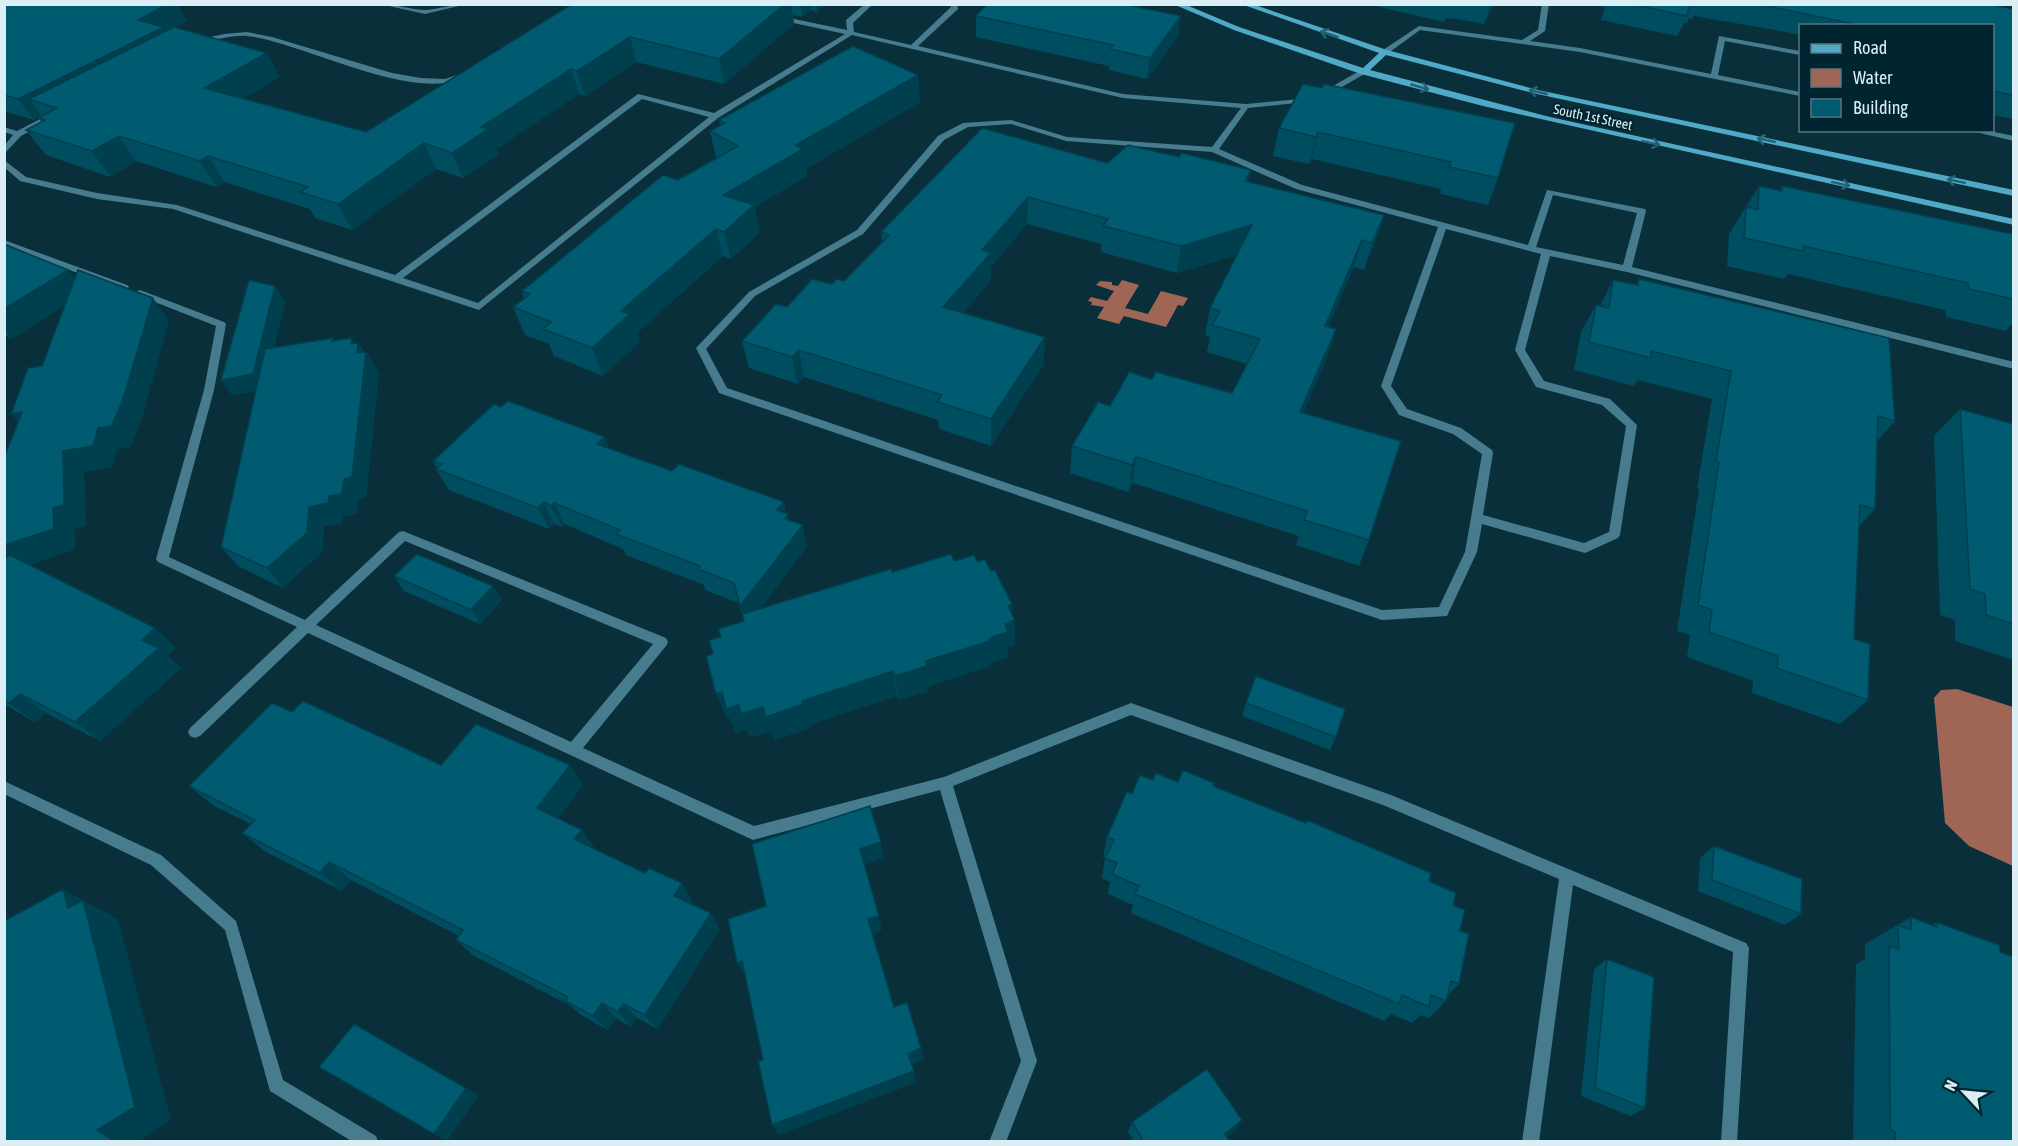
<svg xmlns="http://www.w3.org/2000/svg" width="2018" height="1146" font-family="'Asap Condensed',sans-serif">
	<rect width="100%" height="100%" fill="#092f3a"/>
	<path fill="#a06655" d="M1122,280L1139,285L1125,308L1148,314L1161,291L1188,298L1183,306L1178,305L1166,327L1124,316L1119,324L1097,318L1104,307L1091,305L1092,302L1088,301L1091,297L1107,301L1114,291L1096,285L1100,281L1112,282V285L1118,286Z
		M1957,689L2013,707V866L1969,846L1945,823L1934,698L1941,690Z"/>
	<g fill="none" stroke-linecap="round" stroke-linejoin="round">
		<path fill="#477c8e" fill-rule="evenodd" d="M380,4C395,4 409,9 424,10C436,10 453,4 467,4L425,14Z
			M865,4H873L853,23L854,32L911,45L951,7L950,4H957L958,9L918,46L1123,94L1246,104L1310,98V102H1307L1248,108L1219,149L1302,185L1528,245L1547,190L1645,209L1646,211L1632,267L2014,362V369L1627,272L1550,256L1525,350L1544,381L1610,399L1637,425L1620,535L1618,538L1585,553L1482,524L1477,552L1447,616L1382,620L719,393L696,348L749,292L857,230L938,136L963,123L1011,120L1067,137L1212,147L1241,108L1123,98L852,35L718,118L479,310L173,209L97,199L20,181L4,167V160L26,177L97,193L177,205L395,275L638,94L714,113L845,34L775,19V15L847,30L846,20ZM642,99L709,117L478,303L403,278ZM1011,124L1066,141L1212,152L1296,189L1438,227L1381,386L1399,415L1453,434L1482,454L1465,552L1439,607L1382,610L727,388L706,349L755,296L863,234L944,140L968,127ZM1553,195L1637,213L1623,265L1536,247ZM1446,229L1541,254L1515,350L1536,387L1602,405L1626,426L1609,532L1584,543L1483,515L1493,453L1492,450L1461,428L1407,409L1391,386Z
			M1542,4H1549L1545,31L1530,41L1580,48L1711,74L1719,36L1800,51V55L1725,41L1718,75L1800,92V96L1580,52L1420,30L1387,54L1380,52L1419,26L1522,40L1538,30Z
			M247,32L272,37L392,73L421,78L445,79L466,72L470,74C420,108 304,42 247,36C232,35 216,40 201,42L197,40L224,34Z
			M1361,70L1368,72L1326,96L1319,94Z
			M52,113L59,115L21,136L4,154V146L13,135L4,132V127L17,131Z
			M1967,130H1985L2014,136V141Z
			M4,240L127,285L129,287L127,289H121L4,246Z
			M140,290L224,322L226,324L214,390L169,557L305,620L399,532L403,531L666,638L668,642L666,646L583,748L754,826L944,777L1131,703L1391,795L1746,943L1749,948L1737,1142H1721L1733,952L1573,885L1539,1142H1522L1559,879L1383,805L1131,715L953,786L1037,1061L1006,1142H989L1021,1061L940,790L753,840L308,633L200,736L195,738L190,736L188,732L190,728L297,627L158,562L156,559L204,390L216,326L137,295V291ZM405,541L653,644L571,742L316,625Z
			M4,781L161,855L236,921L283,1080L376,1136L378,1142H353L270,1091L225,930L151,865L4,794Z"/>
		<path fill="#50aac7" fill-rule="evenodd" d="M1173,4H1184L1239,27L1363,68L1379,53L1241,4H1252L1387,50L1538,90L2014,190V196L1537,94L1386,55L1370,70L1550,117L2014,219V225L1483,106L1361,74L1234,30Z"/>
	</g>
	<path fill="#004d60" d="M4,4H177L187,21L176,27L280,77L244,98L366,132L572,4H825L817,12L811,10L802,17L793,15L794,24L724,84L636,62L585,96L579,94L496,149L498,155L463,178L436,169L352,230L315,218L310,209L224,182L216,187L136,161L110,177L46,155L26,130L41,122L39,118L41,116L34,120L4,111Z
		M1367,4H1494L1484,24L1457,19L1446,18L1444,22Z
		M1598,4H1990L2013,9V119L1992,115V26H1800V35L1770,29L1694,16L1692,19L1689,18L1687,23H1684L1677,36L1601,20L1605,7L1598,6Z
		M976,16H1181L1178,36L1147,79L1109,70V66L976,37Z
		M918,75L920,102L806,169L807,176L755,207L760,232L731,259L723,256L637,333L640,342L603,376L554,356L549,344L525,335L513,307L524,298L522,291L678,180L716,158L710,131L720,126L719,120Z
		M1303,84L1498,178L1488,205L1440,194L1441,189L1312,159L1309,164L1273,156L1279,128Z
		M1107,163L1249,182L1384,215L1375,242L1364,270L1354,267L1328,327L1336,329L1328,356L1303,413L1369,540L1359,566L1296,545L1299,536L1133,483L1128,492L1070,473L1072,446L1110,406L1152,379L1232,393L1247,364L1207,352L1210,337L1205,335L1210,308L1237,255L1177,273L1101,252V244L1027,224L991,267V280L963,313L1044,364L991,446L939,429L938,420L804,377L798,384L749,368L742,341L787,307L832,284L844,281L882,242L881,232Z
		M1759,186L1779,190L1782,186L2013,234V322L2006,331L1946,317L1945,310L1788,274L1784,279L1727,266L1729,234Z
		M4,244L75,278L169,320L142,417L131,447L117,449L112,467L84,472L86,526L75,529V549L29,565L155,628L176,648L168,656L181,668L100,741L46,713L35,722L4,704V458L42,366L65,305L12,339L6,336L4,337Z
		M1639,279L1895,421L1877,441L1875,509L1859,526L1854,639L1868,700L1840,724L1752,693L1753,681L1687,657L1690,635L1677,631L1699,489L1697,488L1712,399L1638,380L1634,386L1574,370L1581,332L1596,305L1600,306L1613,280L1636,285Z
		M275,286L285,301L274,348L333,338L335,341L358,343L379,372L366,497L358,499L356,514L343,516L342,523L324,526L322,552L283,588L238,566L221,547L256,391L232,395L221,380Z
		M1960,409L2013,424V660L1955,641V620L1940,615L1934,436Z
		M609,448L788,514L789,520L807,546L760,609L892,572L954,561L978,562L1012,613L1015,645L1008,648V657L991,663V666L929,686V691L899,700L897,696L809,725L810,728L774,740L771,731L750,737L747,729L736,733L729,717L726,718L713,654L721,637L744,621L739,603L705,590L704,585L626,555L623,549L564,524L562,527L554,524L549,529L449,490L436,469L437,468L433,461Z
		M394,576L502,600L480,624L404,591Z
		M1246,703L1336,737L1330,750L1242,716Z
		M292,712L441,765H570L583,785L558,818L582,830L595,849L645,873L682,883L692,901L691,903L720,929L658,1029L637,1018L631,1027L616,1018L608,1030L581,1015L571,1006L474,956L456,940L459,936L351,880L342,891L266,852L242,833L251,824L214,806L189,786Z
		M1153,780L1214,786L1429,881L1453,905L1460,931L1459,984L1447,996L1446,1001L1429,1018L1421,1015L1412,1023L1391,1014L1384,1021L1131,913L1133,905L1108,894L1110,882L1102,878L1105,859L1103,858L1107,837Z
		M1714,846L1801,914L1785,925L1698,891L1700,858Z
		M1911,917L1931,925L1936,922L2013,1142H1853L1856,964L1865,959V944Z
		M1607,959L1645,1108L1630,1116L1581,1096L1594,969Z
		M1132,1122L1235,1130L1227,1137L1230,1142H1134L1128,1132Z"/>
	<path fill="#003f4e" d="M168,4H177L187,21L29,99L41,116L34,120L18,99L138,20Z
		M785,4H791L794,24L724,84L719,59Z
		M801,4H810L811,10L802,17Z
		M816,4H825L817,12Z
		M1491,4H1494L1484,24Z
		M1181,16L1178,36L1147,79L1150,58Z
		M630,37L636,62L585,96L577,71Z
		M267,53L280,77L219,113L204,88Z
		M571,69L579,94L496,149L498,155L463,178L452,153L481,127Z
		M918,75L920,102L806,169L807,176L755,207L760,232L731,259L724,232L723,195L796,145Z
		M1318,132L1312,159L1309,164L1316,137Z
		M119,136L136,161L110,177L92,151Z
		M424,143L436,169L352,230L338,204Z
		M208,156L224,182L216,187L200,161Z
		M1251,170L1246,197L1245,181Z
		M1028,197L1027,224L991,267V280L945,334L943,307L982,250Z
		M1384,215L1375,242L1364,270L1372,243Z
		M1252,225L1247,252L1177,273L1181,246Z
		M716,229L723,256L637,333L640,342L603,376L592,348L621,311Z
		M1362,240L1354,267L1317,353L1325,326Z
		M68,270L86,292L12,339L4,330V309Z
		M275,286L285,301L264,389L232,395L221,380Z
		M153,298L169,320L142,417L131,447L117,449L112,467L84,472L86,526L75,529V549L21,568L4,581V545L53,508L63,451L98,428Z
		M1336,329L1328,356L1292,439L1300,412Z
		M1045,337L1044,364L991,446V419Z
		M352,338L358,347V343L366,356V352L379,372L366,497L358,499L356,514L343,516L342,523L324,526L322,552L283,588L267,568L309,507L329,496Z
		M799,350L804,377L798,384L792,357Z
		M22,412L31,435L11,414Z
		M605,437L613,458L597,444Z
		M1136,457L1133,483L1128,492L1132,465Z
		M544,502L554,524L549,529L538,508Z
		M784,502L787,516L788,514L793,535L777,510Z
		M554,503L564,524L562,527L551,506Z
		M803,525L807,546L747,627L740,606Z
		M493,586L502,600L480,624L471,610Z
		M1012,604V621L1015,620V645L1008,648V657L991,663V666L929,686V691L899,700L895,676L925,661L989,638L1005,624L1008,606Z
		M155,628L176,648L168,656L181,668L100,741L75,722L142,640Z
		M893,671L897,696L809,725L810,728L774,740L771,731L750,737L747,729L736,733L729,717L726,718L716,694L722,692L739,705L763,707L802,701Z
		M20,694L46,713L35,722L9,703Z
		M570,765L583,785L551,827L537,808Z
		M582,830L595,849L574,839Z
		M881,842L884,858L864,865L860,849Z
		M329,862L351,880L342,891L320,873Z
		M682,883L692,901L685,913L674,896Z
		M63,889L118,919L171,1120L138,1142H115L97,1130L68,908Z
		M711,913L720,929L658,1029L645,1015Z
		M879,916L882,930L872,934L868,919Z
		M742,961L750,975L745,976L737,963Z
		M602,1003L616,1018L608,1030L593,1016Z
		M623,1004L637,1018L631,1027L618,1012Z
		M921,1048L924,1060L911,1065L908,1054Z
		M914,1071L917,1082L779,1135L772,1125Z
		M466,1088L479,1095L447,1141L434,1134Z
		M1242,1120L1235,1130L1221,1142L1225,1134Z"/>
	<path fill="#005a70" stroke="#003f4e" stroke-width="1.5" d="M4,4H168L138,20L164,27L18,99L4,95Z
		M572,4H785L719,59L630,37L577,71L571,69L481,127L488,129L452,153L424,143L338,204L300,192L308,187L208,156L200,161L119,136L92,151L26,130L45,120L39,118L57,108L29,99L174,27L267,53L204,88L366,132Z
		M987,4H1124L1181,16L1150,58L1110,49L1113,45L976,16Z
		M1631,4H1690L1687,16Z
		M1757,4H1989L2013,9V95L1992,91V26H1864Z
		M853,46L918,75L796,145L803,149L723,195L754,205L724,232L716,229L621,311L630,314L592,348L543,329L551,322L513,307L530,294L522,291L663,175L678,180L738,146L710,131L725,123L719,120Z
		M1303,84L1322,88L1324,84L1515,123L1498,178L1449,167L1451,162L1318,132L1316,137L1279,128Z
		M982,128L1107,163L1128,145L1179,157L1182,153L1251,170L1245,181L1384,215L1372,243L1362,240L1325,326L1336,329L1300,412L1401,441L1369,540L1304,520L1307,511L1136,457L1132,465L1072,446L1098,402L1110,406L1129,372L1152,379L1156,372L1232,393L1260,339L1212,325L1220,311L1210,308L1252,225L1181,246L1103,226L1108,219L1028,197L982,250L991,253L943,307L1045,337L991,419L937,402L942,395L799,350L792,357L742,341L776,304L787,307L812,279L832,284L837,279L844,281L889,235L881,232Z
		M1759,186L1782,191V186L2013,234V299L1969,289L1968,283L1803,246V251L1744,238L1746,207L1758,209Z
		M4,244L68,270L4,309Z
		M78,270L153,298L124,396L112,426L98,428L93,446L63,451L64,505L53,508L54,529L4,545V458L22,412L11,414L28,368L42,366Z
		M1639,279L1889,338L1895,421L1878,416L1875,509L1860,505L1854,639L1870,644L1868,700L1777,668L1778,656L1709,632L1712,610L1698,605L1719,462L1716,461L1731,371L1651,351V358L1589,342L1596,305L1609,308L1613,280L1638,285Z
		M249,280L275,286L253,374L221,380Z
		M333,338L332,341L352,338L351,344L358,343L357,353L366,352L352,477L344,479L342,494L329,496L328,503L309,507L307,533L267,568L221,547L265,349Z
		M508,401L605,437L597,444L672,471L679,464L784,502L777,510L788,514L785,519L803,525L740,606L734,583L698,569L700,566L616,534L620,530L554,503L551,506L544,502L538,508L436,469L442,464L433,461L494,404L501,407Z
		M1960,409L2013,424V624L1986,615L1985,594L1970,589Z
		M417,554L493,586L471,610L394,576Z
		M951,554L954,561L974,555L978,562L985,559L991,571L995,570L1012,604L1008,606L1015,620L1005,624L1008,632L989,638L990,641L925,661L927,666L895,676L893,671L802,701L803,704L766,717L763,707L741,714L739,705L726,709L722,692L716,694L706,656L713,654L709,640L721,637L718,629L744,621L742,614L891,569L892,572Z
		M10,555L155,628L142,640L159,648L75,722L20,694L9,703L4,701V559Z
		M1256,676L1345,709L1336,737L1246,703Z
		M303,701L441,765L476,724L570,765L537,808L582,830L574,839L645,873L649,868L682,883L674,896L711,913L645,1015L623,1004L618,1012L602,1003L593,1016L565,1001L568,997L456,940L463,930L329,862L320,873L242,833L255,820L189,786L272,703L292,712Z
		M1183,770L1214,783L1213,786L1306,823L1307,820L1431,873L1429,881L1456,893L1453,905L1465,910L1460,931L1469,934L1459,984L1451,981L1446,1001L1431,995L1429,1007L1402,995L1399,1004L1135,894L1139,886L1112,874L1117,863L1105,858L1114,840L1107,837L1127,791L1132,794L1140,775L1153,780L1156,773L1178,782Z
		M870,806L881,842L860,849L879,916L868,919L894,1007L907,1002L921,1048L908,1054L914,1071L772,1125L758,1061L763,1060L742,961L737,963L728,919L766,906L752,844Z
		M1714,846L1802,879L1801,914L1712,880Z
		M63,889L68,908L83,900L135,1107L97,1130L115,1142H4V921Z
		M1911,917L1937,927L1936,922L1999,945L2000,952L2013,957V1142H1895V1132L1890,1129L1889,946L1899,949L1898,925L1911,930Z
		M1607,959L1654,977L1645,1108L1595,1088Z
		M354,1024L466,1088L434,1134L319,1067Z
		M1207,1069L1242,1120L1225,1134L1230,1142H1144L1132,1122Z"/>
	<defs><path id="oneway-shaft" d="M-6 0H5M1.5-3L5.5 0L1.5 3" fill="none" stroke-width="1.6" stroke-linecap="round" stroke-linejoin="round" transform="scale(1.5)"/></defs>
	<g stroke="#246174">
		<use href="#oneway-shaft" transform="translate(1329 34) rotate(-162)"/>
		<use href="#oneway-shaft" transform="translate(1420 87) rotate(16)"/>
		<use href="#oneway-shaft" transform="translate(1538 92) rotate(-167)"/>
		<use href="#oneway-shaft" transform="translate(1766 140) rotate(-168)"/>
		<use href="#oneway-shaft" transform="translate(1651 143) rotate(12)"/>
		<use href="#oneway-shaft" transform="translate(1956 181) rotate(-168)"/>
		<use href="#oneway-shaft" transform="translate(1841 184) rotate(12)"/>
	</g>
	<g text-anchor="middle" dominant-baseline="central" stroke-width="4.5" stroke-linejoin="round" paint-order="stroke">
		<g font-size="14" fill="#dbeef6" stroke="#002530">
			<text transform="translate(1593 117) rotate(12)">South 1st Street</text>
		</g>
	</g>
	<rect width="2018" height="1146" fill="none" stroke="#dbeef6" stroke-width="12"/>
	<rect x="1799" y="24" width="195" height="108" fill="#002530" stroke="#58757f" stroke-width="1.5"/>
	<rect x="1811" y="44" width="30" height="9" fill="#50aac7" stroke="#58757f" stroke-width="1.5"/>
	<text x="1853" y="54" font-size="18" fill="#dbeef6">Road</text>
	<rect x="1811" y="69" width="30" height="18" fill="#a06655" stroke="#58757f" stroke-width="1.5"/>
	<text x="1853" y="84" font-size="18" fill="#dbeef6">Water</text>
	<rect x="1811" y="99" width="30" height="18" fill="#005a70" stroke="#58757f" stroke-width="1.5"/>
	<text x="1853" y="114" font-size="18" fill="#dbeef6">Building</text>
	<g transform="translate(1964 1092) rotate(296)" stroke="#002530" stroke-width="4.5" paint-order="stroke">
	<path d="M0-4.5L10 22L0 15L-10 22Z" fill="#dbeef6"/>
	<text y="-9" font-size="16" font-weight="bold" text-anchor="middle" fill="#dbeef6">N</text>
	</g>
</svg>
